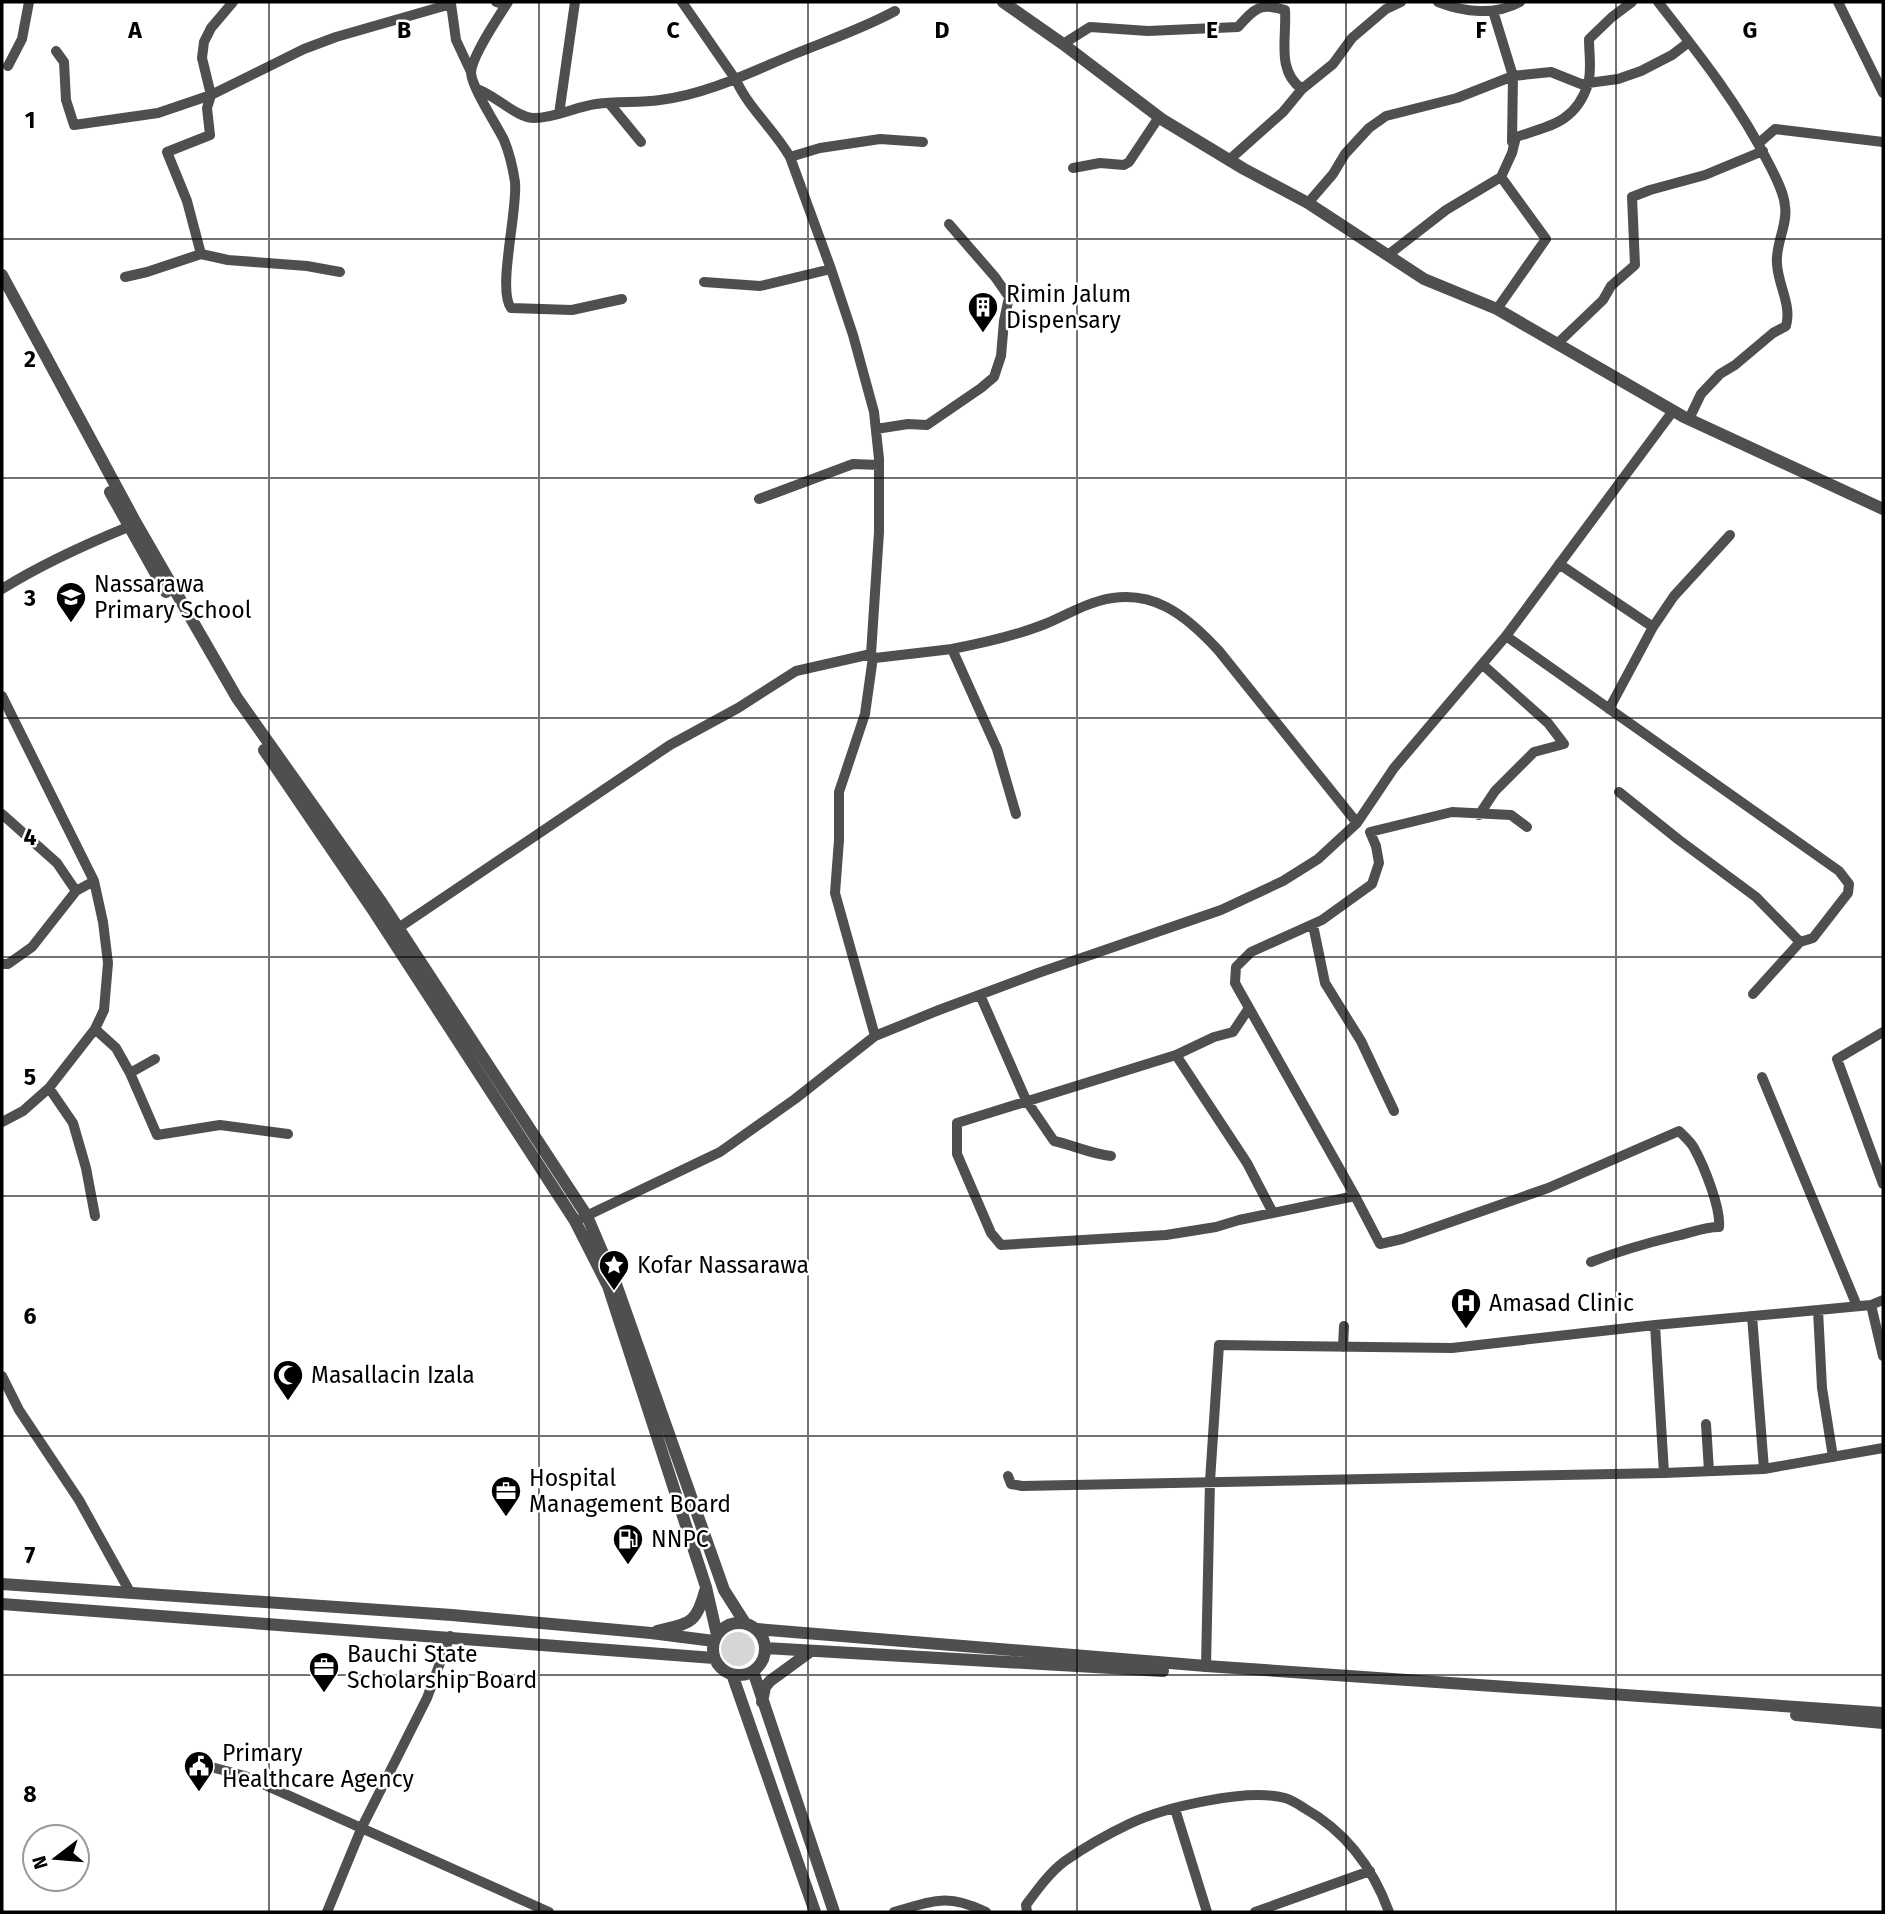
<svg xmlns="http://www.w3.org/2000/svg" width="1885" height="1914" font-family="'Fira Sans',sans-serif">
	<rect width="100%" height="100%" fill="#fff"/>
	<path fill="#d6d6d6" d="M721 1649a17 17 0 1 1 34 0a17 17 0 1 1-34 0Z"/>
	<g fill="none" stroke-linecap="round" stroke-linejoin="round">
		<path stroke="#4f4f4f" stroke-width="10" d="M496,2L506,5
			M508,2C499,16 471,57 471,73C472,88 496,124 504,140C509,152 513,169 515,182C518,210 497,290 511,308L572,310L622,299
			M682,2L736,80C749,109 774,129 790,157L831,269L853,335L874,412L879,459V532L871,654L875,658L952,649L997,749L1016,814
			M1438,2C1464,12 1495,16 1520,2
			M1658,2C1699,54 1740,106 1770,166C1776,178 1784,193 1785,206C1788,225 1775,244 1777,264C1778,285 1792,305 1786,326L1773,333L1735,365L1720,374L1701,394L1689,419
			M1838,2L1883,93
			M1493,11L1513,76L1512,142
			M1063,44L1090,27L1148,31L1238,27C1254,9 1260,2 1285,10C1287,38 1276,71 1302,89
			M56,51L64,62L66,100L74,125L158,113L211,95L304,49L336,37L451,4L456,40L471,72
			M8,66L22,39L29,2
			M477,89C495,95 517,118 534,118C555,118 575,107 596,104C618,101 639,103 660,100C707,94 749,73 792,55C826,41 862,29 895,11
			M609,103L641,142
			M559,114L575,2
			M1759,143L1775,129L1883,142
			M790,157L820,148L880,139L923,142
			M1229,160L1283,112L1302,89L1333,64L1352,38L1386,9L1401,2
			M1073,168L1100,163L1124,165L1129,162L1159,117
			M1308,203L1333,174L1345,154L1369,128L1386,116L1457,98L1513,76L1551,72L1581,84L1618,79L1641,71L1672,55L1689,42
			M201,254L228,260L307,266L340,272
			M1388,255L1446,210L1501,177
			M125,277L147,272L201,254L187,201L167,152L210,135L207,108L211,95L202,58L204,42L211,28L233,2
			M704,282L760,286L831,269
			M1497,309L1546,239L1501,177L1512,153L1516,137C1550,126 1576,122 1588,84C1592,71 1589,53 1589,39L1612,17L1632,2
			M1557,344L1603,300L1611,286L1635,265L1632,197L1650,190L1705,175L1763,151
			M876,429L908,424L927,425L981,388L994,377L1001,356L1004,321L1009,297L995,277L949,224
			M759,499L853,464L879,465
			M1559,564L1653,627
			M2,589C42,564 84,545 128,527
			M1506,636L1839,871L1849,884L1848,893L1813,938L1800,942L1753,994
			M952,649C983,643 1015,636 1045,624C1063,617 1080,606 1099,601C1151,586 1186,615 1219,651L1357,823
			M873,657L865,714L839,792V840L835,893L875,1036
			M2,696L94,881L103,922L108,963L104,1010L95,1029L49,1088L23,1111L2,1122
			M1609,709L1653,627L1674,596L1730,535
			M1619,792L1679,840L1756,897L1800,942
			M2,814L57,863L76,891
			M1479,815L1495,791L1534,752L1564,744L1548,723L1483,665
			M1527,827L1511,815L1452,812L1370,832L1376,846L1379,863L1372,884L1322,920L1251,952L1236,967L1235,983L1355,1196L1380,1244L1402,1239L1548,1188L1679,1131C1685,1137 1691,1142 1694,1148C1704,1166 1721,1208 1719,1227C1703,1227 1691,1233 1676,1236C1647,1243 1619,1251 1591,1262
			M1313,925L1325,983L1361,1041L1394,1111
			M394,931L670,745L738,708L796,671L871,654
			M2,964H8L32,947L76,891L94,881
			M980,995L1026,1100L1054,1141C1073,1145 1091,1154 1111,1156
			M1249,1008L1233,1032L1214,1037L1176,1055L957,1123V1154L991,1233L1001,1245L1166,1235L1216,1227L1239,1220L1355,1196
			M95,1029L116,1048L130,1073L157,1135L220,1125L288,1134
			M1883,1032L1837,1059L1883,1184
			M1176,1055L1247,1163L1273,1213
			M130,1073L155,1059
			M1762,1077L1857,1306
			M49,1088L73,1123L86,1168L95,1216
			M582,1218L720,1152L795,1099L875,1036L939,1010L1038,973L1221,910L1283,881L1318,859L1357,823L1394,768L1506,636L1673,411
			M1883,1300L1871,1305L1883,1356
			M1752,1316L1764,1469
			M1655,1325L1664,1473
			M1343,1347L1344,1326
			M2,1376L19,1410L79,1500L130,1592
			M1706,1424L1709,1471
			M1833,1457L1822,1388L1818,1310L1871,1305
			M1008,1476L1011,1484L1022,1486L1664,1473L1764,1469L1883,1448
			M1206,1666L1210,1481L1219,1345L1452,1348L1655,1325L1818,1310
			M200,1764L245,1776L549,1912
			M1175,1809L1207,1912
			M327,1912L362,1827L427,1698L450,1636
			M894,1912C933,1901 947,1893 986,1912
			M1027,1912L1026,1905C1037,1890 1050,1872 1065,1861C1085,1847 1108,1834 1129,1824C1165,1807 1247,1788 1285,1798C1292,1800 1298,1804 1304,1808C1345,1831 1373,1868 1389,1912
			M1255,1912L1370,1871"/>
		<path stroke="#4f4f4f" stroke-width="12" d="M1003,2L1063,44L1163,120L1244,169L1308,203L1424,279L1497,309L1684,417L1883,509
			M2,275L136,523L237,698L382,903L587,1216L616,1284L724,1590L745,1623
			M110,492L166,592
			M264,750L373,910L575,1221L608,1286L706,1587L717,1635
			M2,1584L452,1615L651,1633L714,1641
			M2,1604L714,1658
			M713 1649a26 26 0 1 1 52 0a26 26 0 1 1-52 0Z
			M757,1629L1206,1666L1883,1713
			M657,1631C689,1623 696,1625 705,1591
			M765,1648L1163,1671
			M753,1671L834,1912
			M732,1674L815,1912
			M762,1702L765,1687L770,1681L811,1651
			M1796,1715L1883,1723"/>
	</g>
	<path fill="none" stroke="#000" stroke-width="2" stroke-opacity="0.55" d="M269,2V1912M539,2V1912M808,2V1912M1077,2V1912M1346,2V1912M1616,2V1912M2,239H1883M2,478H1883M2,718H1883M2,957H1883M2,1196H1883M2,1436H1883M2,1675H1883"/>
	<defs>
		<g id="building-pin" transform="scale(1.575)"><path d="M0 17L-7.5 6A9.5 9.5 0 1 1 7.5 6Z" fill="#000" stroke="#fff"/><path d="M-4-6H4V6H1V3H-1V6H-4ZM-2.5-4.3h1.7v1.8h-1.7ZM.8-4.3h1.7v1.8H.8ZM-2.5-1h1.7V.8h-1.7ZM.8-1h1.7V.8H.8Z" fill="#fff"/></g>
		<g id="school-pin" transform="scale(1.575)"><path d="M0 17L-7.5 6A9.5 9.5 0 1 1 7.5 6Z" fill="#000" stroke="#fff"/><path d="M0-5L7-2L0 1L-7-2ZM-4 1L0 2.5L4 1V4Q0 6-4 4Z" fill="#fff"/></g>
		<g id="sight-pin" transform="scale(1.575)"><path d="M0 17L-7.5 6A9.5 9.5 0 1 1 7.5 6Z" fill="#000" stroke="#fff"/><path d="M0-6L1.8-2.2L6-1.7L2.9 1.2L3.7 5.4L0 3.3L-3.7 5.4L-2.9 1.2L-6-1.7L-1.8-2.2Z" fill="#fff"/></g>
		<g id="hospital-pin" transform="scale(1.575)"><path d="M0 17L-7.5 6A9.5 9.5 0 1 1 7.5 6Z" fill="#000" stroke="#fff"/><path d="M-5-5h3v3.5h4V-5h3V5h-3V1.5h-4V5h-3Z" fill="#fff"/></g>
		<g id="mosque-pin" transform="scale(1.575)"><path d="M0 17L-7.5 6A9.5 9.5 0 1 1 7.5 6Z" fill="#000" stroke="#fff"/><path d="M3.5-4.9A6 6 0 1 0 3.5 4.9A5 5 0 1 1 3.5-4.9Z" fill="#fff"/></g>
		<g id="office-pin" transform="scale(1.575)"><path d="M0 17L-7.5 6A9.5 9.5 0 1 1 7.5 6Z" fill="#000" stroke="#fff"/><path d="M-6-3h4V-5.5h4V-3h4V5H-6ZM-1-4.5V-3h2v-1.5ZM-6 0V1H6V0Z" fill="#fff"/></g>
		<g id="fuel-pin" transform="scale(1.575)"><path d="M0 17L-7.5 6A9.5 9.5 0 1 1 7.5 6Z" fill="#000" stroke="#fff"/><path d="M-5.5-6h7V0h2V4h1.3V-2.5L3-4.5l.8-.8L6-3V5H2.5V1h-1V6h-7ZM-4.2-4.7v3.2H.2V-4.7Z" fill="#fff"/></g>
		<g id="civic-pin" transform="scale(1.575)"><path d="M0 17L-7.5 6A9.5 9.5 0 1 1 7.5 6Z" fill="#000" stroke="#fff"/><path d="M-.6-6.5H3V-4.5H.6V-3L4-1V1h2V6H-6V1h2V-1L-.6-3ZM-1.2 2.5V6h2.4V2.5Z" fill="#fff"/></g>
	</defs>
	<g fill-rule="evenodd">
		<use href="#building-pin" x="983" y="307"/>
		<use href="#school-pin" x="71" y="597"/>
		<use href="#sight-pin" x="614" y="1265"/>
		<use href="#hospital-pin" x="1466" y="1303"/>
		<use href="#mosque-pin" x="288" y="1375"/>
		<use href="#office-pin" x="506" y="1491"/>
		<use href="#fuel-pin" x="628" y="1539"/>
		<use href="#office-pin" x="324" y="1667"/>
		<use href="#civic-pin" x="199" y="1766"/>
	</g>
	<g text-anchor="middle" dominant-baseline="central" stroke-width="5" stroke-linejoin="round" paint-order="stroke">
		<g font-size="23" fill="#000" stroke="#fff" text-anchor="start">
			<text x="1006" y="294">Rimin Jalum<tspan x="1006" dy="26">Dispensary</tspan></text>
			<text x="94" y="584">Nassarawa<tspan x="94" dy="26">Primary School</tspan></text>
			<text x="637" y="1265">Kofar Nassarawa</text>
			<text x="1489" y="1303">Amasad Clinic</text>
			<text x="311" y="1375">Masallacin Izala</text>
			<text x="529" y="1478">Hospital<tspan x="529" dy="26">Management Board</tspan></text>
			<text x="651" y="1539">NNPC</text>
			<text x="347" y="1654">Bauchi State<tspan x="347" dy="26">Scholarship Board</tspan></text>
			<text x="222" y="1753">Primary<tspan x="222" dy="26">Healthcare Agency</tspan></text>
		</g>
	</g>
	<g font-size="23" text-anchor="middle" font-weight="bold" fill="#000" stroke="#fff" stroke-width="5" stroke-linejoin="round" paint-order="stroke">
		<text x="135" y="38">A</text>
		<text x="404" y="38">B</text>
		<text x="673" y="38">C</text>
		<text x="942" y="38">D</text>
		<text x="1212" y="38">E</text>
		<text x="1481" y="38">F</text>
		<text x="1750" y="38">G</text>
		<text x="30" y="128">1</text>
		<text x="30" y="367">2</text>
		<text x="30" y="606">3</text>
		<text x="30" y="845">4</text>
		<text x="30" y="1085">5</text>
		<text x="30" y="1324">6</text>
		<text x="30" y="1563">7</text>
		<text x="30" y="1802">8</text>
	</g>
	<rect width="1885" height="1914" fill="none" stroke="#000000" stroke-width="7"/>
	<g transform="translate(56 1858) rotate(254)"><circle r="33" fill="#ffffff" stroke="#999999" stroke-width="2"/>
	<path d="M0-5L12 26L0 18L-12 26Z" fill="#000000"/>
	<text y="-10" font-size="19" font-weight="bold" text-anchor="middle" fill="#000000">N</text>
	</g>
</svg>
